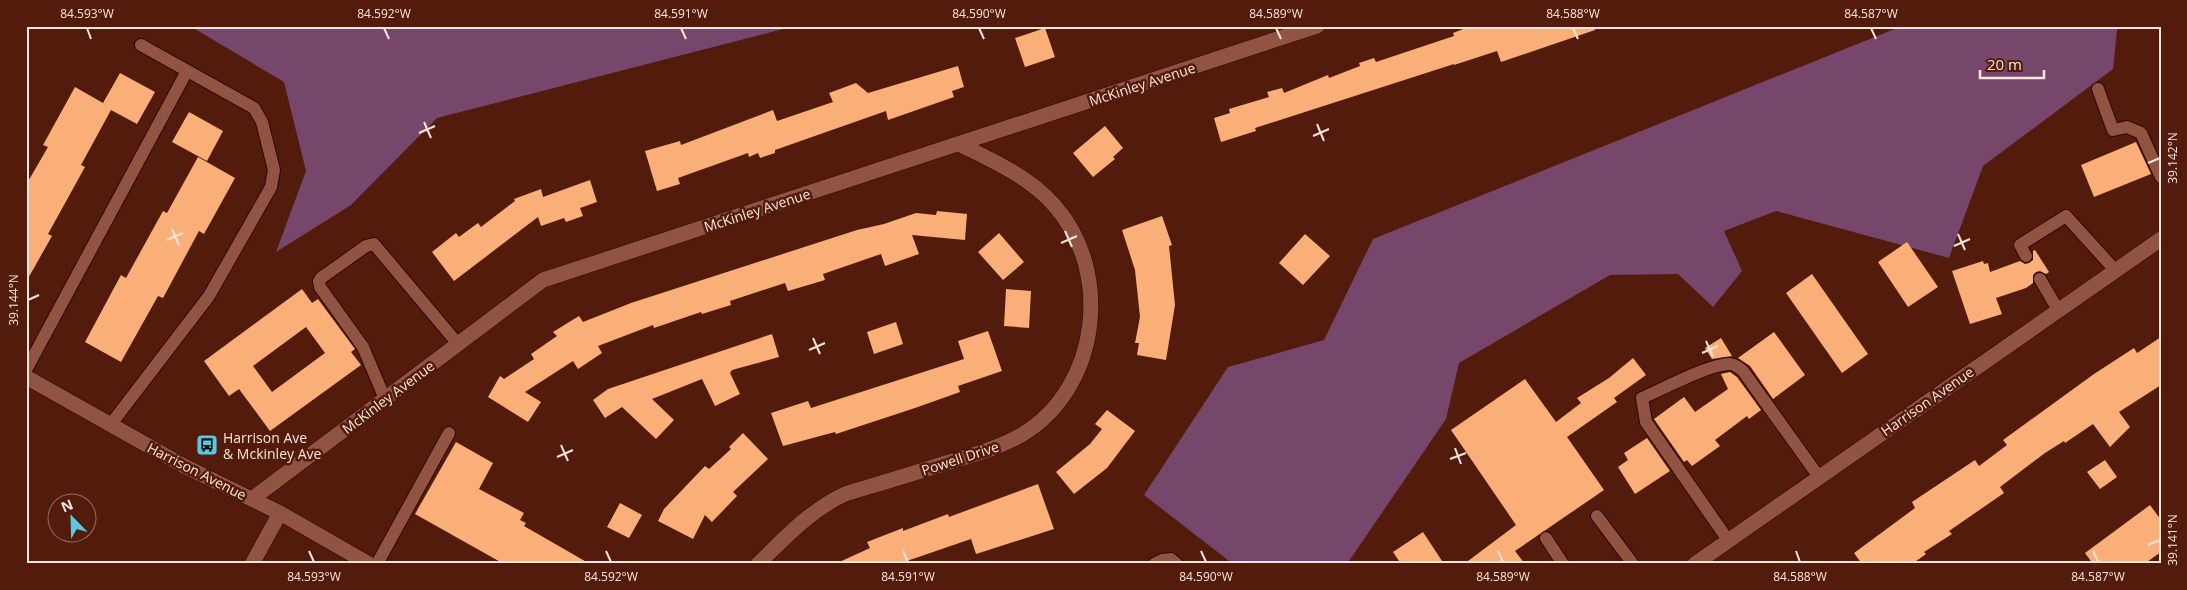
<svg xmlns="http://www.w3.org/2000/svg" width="2187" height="590" font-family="'Open Sans',sans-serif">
	<rect width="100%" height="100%" fill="#531b0b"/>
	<path fill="#76476a" d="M190,26H795L437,118L351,205L276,252L306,171L284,82Z
		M1902,26H2120L2117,30L2113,69L1983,166L1949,258L1776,211L1724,231L1742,271L1713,307L1678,274L1610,275L1459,363L1446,419L1347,564H1233L1144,495L1228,367L1324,340L1373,239Z"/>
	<path fill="#faaf78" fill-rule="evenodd" d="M1471,26H1594L1595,30L1501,62L1497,51L1454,65V64L1255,128L1256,131L1221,142L1214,118L1230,113L1229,109L1269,97L1267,92L1282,88L1284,93L1328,75L1329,78L1360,66L1359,63L1374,58L1376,62L1454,36L1453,33Z
		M1045,28L1055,57L1025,67L1015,38Z
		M958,66L964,87L952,91L954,97L888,120L886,111L775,150V153L760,158L758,153L749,157L748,153L678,178L680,184L657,191L645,151L680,141L681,145L773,110L777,121L833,102L829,93L856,83L868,93Z
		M120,73L155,92L137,124L111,110L81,165L85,167L48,234L52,236L26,282V185L48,147L43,145L75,87L103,103Z
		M189,112L223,131L207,161L172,142Z
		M1105,126L1123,148L1113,157L1115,159L1093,177L1073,153Z
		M2136,142L2151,174L2094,197L2081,165Z
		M198,157L235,178L204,234L199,231L163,298L158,296L121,362L85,342L121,275L126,278L163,211L167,213Z
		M590,180L597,202L580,208L583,216L566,222L564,218L541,226L538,217L454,281L432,252L456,233L459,237L478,223L481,227L515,201L514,199L541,189L543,197Z
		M937,211L967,214L965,240L912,235L919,254L885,266L881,254L823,274L825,280L788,291L785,283L730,301L731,305L702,314L701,312L654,328L653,325L598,346L602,353L578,369L573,361L525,392L541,402L528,422L488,397L500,376L504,379L534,359L531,354L557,336L553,332L579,316L583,322L631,303L857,230L884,224L916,213L936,215Z
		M1162,216L1172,245L1169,246L1175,305L1166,360L1137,355L1139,343H1135L1140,317L1135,270L1122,230Z
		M999,233L1024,262L1003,280L978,252Z
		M1305,234L1330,256L1303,285L1279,263Z
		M1907,242L1938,287L1908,307L1878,262Z
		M2035,250L2049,272L2046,274L2040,271L2036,272L2033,275V283L2026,288L1996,298L2002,314L1970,324L1952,271L1983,261L1984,264L1988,263L1990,272L2020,261L2025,264L2029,263L2033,260V251Z
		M1812,274L1868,354L1842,373L1786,293Z
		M302,289L312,303L318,299L355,349L351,352L361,365L270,431L239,389L229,396L204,361ZM306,327L325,353L272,392L253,366Z
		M1006,289L1031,291L1029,328L1004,326Z
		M896,322L903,344L874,354L867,332Z
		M988,331L1002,371L958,386L960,392L915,408L836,434L835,432L783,446L771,413L808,401L811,408L964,359L958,341Z
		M1774,332L1805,375L1773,399L1750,366L1738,358Z
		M772,334L779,357L732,370L730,373L740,394L715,406L702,379L652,399L674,420L656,439L622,407L605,418L593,400L608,389Z
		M2161,337V385L2119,412L2130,427L2110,447L2093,424L2065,443L2064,441L2045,453L2000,487L2004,493L1949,531L1952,534L1924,552L1926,554L1912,564H1862L1854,553L1915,508L1912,502L1975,460L1979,466L2007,445L2003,440L2094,374L2134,348L2137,353Z
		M1721,338L1732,356L1712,359L1705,348Z
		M1633,358L1646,375L1614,398L1617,402L1567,437L1604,490L1515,551L1525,564H1464L1516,525L1451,430L1525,379L1556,422L1581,403L1577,398L1609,378Z
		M1730,372L1737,377L1761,410L1749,419L1747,416L1715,440L1720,446L1692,466L1687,460L1684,462L1654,419L1684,397L1695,412L1728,389L1721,374Z
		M1107,410L1135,431L1107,468L1074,494L1056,472L1090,444L1102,429L1095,424Z
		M743,433L768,459L733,492L737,496L712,522L705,515L693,539L658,521L664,509L705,466L709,469L731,449L729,447Z
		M1647,438L1670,471L1635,494L1618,467L1628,460L1624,453Z
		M456,442L493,463L479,489L524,513L520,520L526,523L524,526L590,564H504L415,514Z
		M2105,460L2117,477L2100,489L2087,472Z
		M1038,484L1054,529L976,554L971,539L898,564H835L870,548L867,542L903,528V531L948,514L949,517Z
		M620,503L642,515L629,538L607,527Z
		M2150,505L2161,520V552L2144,564H2093L2085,553Z
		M1423,532L1444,564H1401L1393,552Z"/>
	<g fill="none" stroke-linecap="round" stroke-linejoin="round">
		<g stroke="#310700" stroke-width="14">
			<path id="lane" d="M2098,89L2113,130L2127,127L2141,133L2161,177
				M2026,256L2020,245L2066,216L2115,270
				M2040,279L2058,310
				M26,370L187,71
				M385,399L363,347L320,287L319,281L321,278L366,246L374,244L458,344
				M111,424L209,296L271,187L274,170L262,122L254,108L141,45
				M1597,516L1633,564
				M1546,538L1563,564
				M1728,540L1646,422L1642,398C1663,389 1709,364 1730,364C1735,364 1739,368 1743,371L1819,477
				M377,564L449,433
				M1154,564L1162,560L1171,559L1177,564"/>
		</g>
		<g stroke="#310700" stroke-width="16">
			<path id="street" d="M252,499L543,280L1317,26
				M252,564L280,513
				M758,564C786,537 809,511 845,494C878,484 912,474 946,463C973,455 999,448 1023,434C1100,387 1113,271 1054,205C1028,176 993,161 959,144"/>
		</g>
		<g stroke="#310700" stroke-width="16">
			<path id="secondary" d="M26,377L184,466L280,513L369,564
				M1695,564L2161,239"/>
		</g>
		<use href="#lane" stroke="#915342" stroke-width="12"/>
		<use href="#street" stroke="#915342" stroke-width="15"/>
		<use href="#secondary" stroke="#915342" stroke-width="15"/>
	</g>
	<path fill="none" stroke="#fbe5de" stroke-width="2" d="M87,28L91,39M384,28L389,39M681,28L686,39M979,28L984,39M1276,28L1281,39M1573,28L1578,39M1871,28L1876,39M424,122L431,138M1317,124L1324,141M419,133L435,126M1313,136L1329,129M2148,163L2160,158M172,229L179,245M1065,231L1072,247M1958,234L1965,250M167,240L183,233M1061,243L1077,236M1954,246L1970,239M28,300L39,295M813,338L820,354M1706,341L1713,357M809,350L825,343M1702,353L1718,346M561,445L568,461M1455,448L1461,464M557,457L573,450M1450,459L1466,453M2148,545L2160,540M309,551L314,562M606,551L611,562M903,551L908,562M1201,551L1206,562M1498,551L1503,562M1796,551L1800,562M2093,551L2098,562"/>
	<defs>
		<g id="bus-square" transform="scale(1.125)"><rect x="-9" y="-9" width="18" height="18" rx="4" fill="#59c8e4" stroke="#531b0b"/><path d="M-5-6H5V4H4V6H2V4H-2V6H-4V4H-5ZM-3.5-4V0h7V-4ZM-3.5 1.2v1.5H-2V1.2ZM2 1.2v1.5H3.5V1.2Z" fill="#111"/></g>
	</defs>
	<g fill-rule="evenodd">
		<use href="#bus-square" x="207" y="445"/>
	</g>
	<g text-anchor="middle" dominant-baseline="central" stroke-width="5" stroke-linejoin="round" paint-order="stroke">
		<g font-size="14" fill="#fbe5de" stroke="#531b0b">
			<text transform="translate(1142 84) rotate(-18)">McKinley Avenue</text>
			<text transform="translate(757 210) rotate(-18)">McKinley Avenue</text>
			<text transform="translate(388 397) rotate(-37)">McKinley Avenue</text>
			<text transform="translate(1927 401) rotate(-35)">Harrison Avenue</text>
			<text transform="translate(960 458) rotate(-18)">Powell Drive</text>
			<text transform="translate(197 471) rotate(27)">Harrison Avenue</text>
		</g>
		<g font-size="14" fill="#fbe5de" stroke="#531b0b" text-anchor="start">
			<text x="223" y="437">Harrison Ave<tspan x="223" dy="16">&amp; Mckinley Ave</tspan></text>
		</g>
	</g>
	<rect width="2187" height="590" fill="none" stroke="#531b0b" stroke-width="55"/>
	<g transform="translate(72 518) rotate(337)"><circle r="24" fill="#531b0b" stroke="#966c5f"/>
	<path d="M0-4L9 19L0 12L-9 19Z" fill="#59c8e4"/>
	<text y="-8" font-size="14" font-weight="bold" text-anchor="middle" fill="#fbe5de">N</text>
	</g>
	<path d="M1980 70v8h64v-8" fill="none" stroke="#fbe5de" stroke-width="2.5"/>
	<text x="1987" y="70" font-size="15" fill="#fbe5de" stroke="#531b0b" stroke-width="4" paint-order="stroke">20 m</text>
	<rect x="28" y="28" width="2132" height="534" fill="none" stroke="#fbe5de" stroke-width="2"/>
	<g font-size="12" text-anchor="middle" fill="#fbe5de">
		<text x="87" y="18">84.593°W</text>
		<text x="384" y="18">84.592°W</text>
		<text x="681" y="18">84.591°W</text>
		<text x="979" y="18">84.590°W</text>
		<text x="1276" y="18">84.589°W</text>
		<text x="1573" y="18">84.588°W</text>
		<text x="1871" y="18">84.587°W</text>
		<text transform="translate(2173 158) rotate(-90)" y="4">39.142°N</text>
		<text transform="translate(14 300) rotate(-90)" y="4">39.144°N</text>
		<text transform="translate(2173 540) rotate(-90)" y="4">39.141°N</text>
		<text x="314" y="581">84.593°W</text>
		<text x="611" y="581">84.592°W</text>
		<text x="908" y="581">84.591°W</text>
		<text x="1206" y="581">84.590°W</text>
		<text x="1503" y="581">84.589°W</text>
		<text x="1800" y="581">84.588°W</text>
		<text x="2098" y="581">84.587°W</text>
	</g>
</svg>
